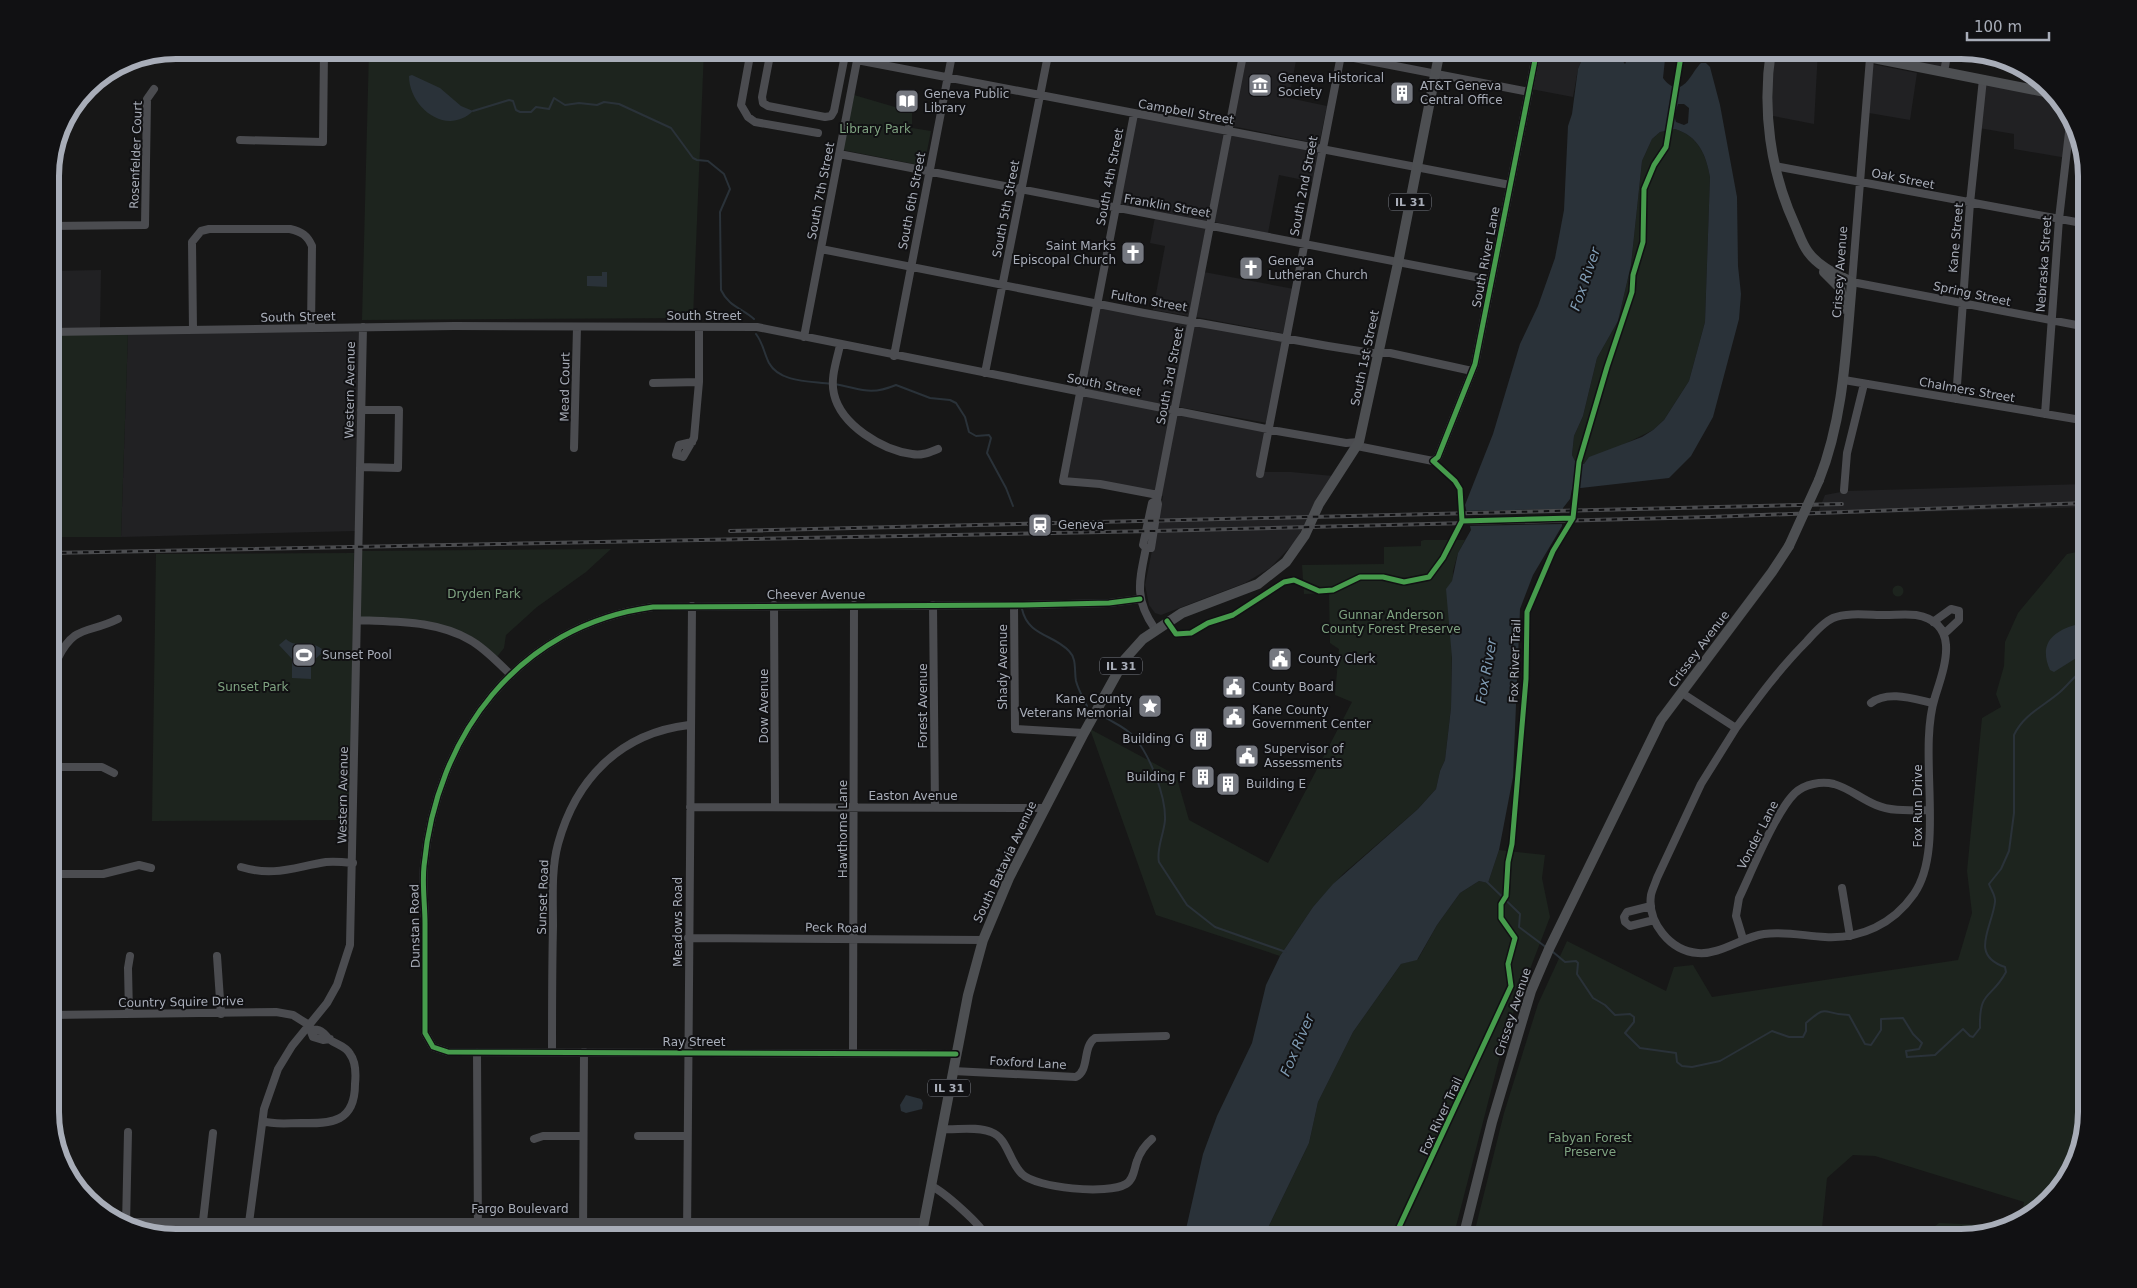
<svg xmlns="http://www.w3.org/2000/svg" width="2137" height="1288" font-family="'DejaVu Sans',sans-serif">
	<rect width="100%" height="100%" fill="#171717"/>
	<path fill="#212123" d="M1247,50H1298L1289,98L1327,106L1319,144L1232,126Z
		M1538,50H1586L1578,69L1573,97L1531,89Z
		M1777,50H1818L1814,124L1773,116L1772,86L1775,53Z
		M1892,50H1947L1943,70L1890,60Z
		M1872,64L1917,73L1910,120L1869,113Z
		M1984,81L2052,94L2070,113L2080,147L2069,145L2067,158L2014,149V134L1979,128Z
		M1136,115L1225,132L1207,221L1119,204Z
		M1231,133L1319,150L1313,182L1279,175L1268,233L1214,222Z
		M1155,217L1206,227L1189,316L1153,310L1165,246L1150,243Z
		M101,270L100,328L50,329V271Z
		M1204,272L1294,289L1286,334L1196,317Z
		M1100,305L1188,322L1171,406L1084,389Z
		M1194,322L1283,339L1267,423L1179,407Z
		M361,332L356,531L121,537L128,333Z
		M1081,394L1268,430L1259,472H1291L1333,476L1310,513L1296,541L1270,568L1245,583L1161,615L1155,613L1149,605L1145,585L1163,496L1095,482L1064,479Z
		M2087,484V507L1817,515L1825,495L1846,491Z"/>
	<path fill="#1d241e" d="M369,50H704L693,318L362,320Z
		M854,95L912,112V128L931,131L924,166L843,150Z
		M1675,129C1698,136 1706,154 1710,177L1705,322L1689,381L1664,420L1653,430L1584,464L1576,463L1572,455L1574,436L1583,416L1597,358L1618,321L1631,265L1642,161L1652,139L1660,132Z
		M128,333L121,537H50V334Z
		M1424,540H1465L1458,553L1453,571L1451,708L1445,760L1440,771L1436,789L1418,809L1343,874L1313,907L1280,956L1156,915L1090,729L1176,775L1189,820L1268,863L1352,702L1335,695L1339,649L1330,643L1329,593L1304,594L1302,565L1384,564V547L1421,546V541Z
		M611,549L586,572L537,607L506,635L504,648L496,658L473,637L449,628L360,618V551Z
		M2087,550V1112L2070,1175L2024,1221L2020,1222L2024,1202L1875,1156L1853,1155L1827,1178L1821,1238H1473L1504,1113L1538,1004L1567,941L1666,991L1674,967L1693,965L1712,997L1958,960L1972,913L1967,871L1982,718L2001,707L1996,694L2004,666L2005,642L2018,613L2067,554Z
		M354,553L350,820L152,821L156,554Z
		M1892.5 591a5.5 5.5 0 1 1 11 0a5.5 5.5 0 1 1-11 0Z
		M1499,850L1545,855L1542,878L1550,917L1507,1029L1453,1238H1263L1309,1143L1318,1102L1353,1032L1401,964L1418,959L1437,925L1460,893L1479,881L1488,883Z
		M1939,1223L2008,1226L1961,1238H1919Z"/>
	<path fill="#2a3239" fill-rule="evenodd" d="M1586,50H1624L1622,60L1625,64L1632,50H1666L1663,78C1682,103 1691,72 1701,63H1706L1710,67L1720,105L1737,197L1738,266L1741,294L1739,319L1713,417L1691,456L1669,478L1572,489L1570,499L1563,508L1562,526L1533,575L1520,609L1513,777L1499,850L1488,883L1479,881L1460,893L1437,925L1417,960L1401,964L1353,1032L1318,1102L1309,1143L1263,1238H1184L1203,1154L1217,1116L1252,1043L1266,985L1280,956L1313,907L1333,884L1418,809L1436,789L1440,771L1445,760L1451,708L1452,658L1446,589L1452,581L1458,553L1471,530L1465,505L1493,434L1520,344L1538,306L1555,258L1564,210L1568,126L1572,114L1578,69ZM1678,104H1684L1689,108L1688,123L1684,125L1676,122L1674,116ZM1675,129C1698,136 1706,154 1710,177L1705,322L1689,381L1664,420L1653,430L1642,437L1589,457L1584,464L1576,463L1572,455L1574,436L1583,416L1597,358L1618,321L1631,265L1642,161L1652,139L1660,132Z
		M412,75L440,88L461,106L473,111C446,137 409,107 409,76Z
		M602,272H607V287L587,286V276H602Z
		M2075,625H2087V649L2081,655L2054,672L2050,670C2039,645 2051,632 2075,625Z
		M286,639C298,650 312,638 324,651L311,663V679L292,678V659L279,645Z
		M906,1095L921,1099L923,1103L922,1109L906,1113L901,1111L900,1105Z"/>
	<path fill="#171717" d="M1565,509V517L1466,519L1464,511Z
		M1564,519V524L1467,526L1466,521Z"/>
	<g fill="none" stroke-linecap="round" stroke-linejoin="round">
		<path stroke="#2a3239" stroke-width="2" d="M473,111L509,100L513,101L516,110L520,112H531L536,107L549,109L554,98L565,105L579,103L597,105L604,102L619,104L671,128L693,158L697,160L708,161L724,174L730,189L720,212L721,290C729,307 742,308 754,319
			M756,334C763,343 764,353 769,363C780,383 811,381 831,384
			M835,384C862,389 869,396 896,385L930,398L950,400L956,403L965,417L969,432L976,436L989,435L991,438L987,453L1006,488L1013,506
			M1022,609C1028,636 1053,634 1069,651C1077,659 1074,670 1076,681C1078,689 1083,698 1087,706
			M1106,718C1116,724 1127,728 1135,738C1150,756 1166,796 1165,820C1164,834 1156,849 1159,862L1187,905L1215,927L1286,952
			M1486,881L1520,914L1519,927L1547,948
			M1553,952L1565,962L1576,961L1578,963L1577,974L1593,998L1605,1005L1615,1015L1630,1014L1634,1017V1022L1625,1033L1640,1048L1676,1053L1677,1062L1682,1066L1692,1067L1720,1061L1772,1031L1789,1037H1803L1806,1031V1023C1830,1002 1821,1015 1849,1015L1865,1044L1871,1045L1881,1030V1019L1903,1018L1913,1034L1922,1043L1919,1049L1906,1051L1907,1057L1935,1055L1963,1029L1970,1036L1973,1037L1980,1028C1979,989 1991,1000 2006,972L2005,967C1969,955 1992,928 1995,902C1996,896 1991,890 1989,884L2001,869L2009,851L2014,813V735C2024,714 2044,706 2060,692C2070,683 2075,674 2087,668"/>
		<path stroke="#4b4c50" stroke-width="8" d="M751,50L741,105L748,117L755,122L818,133
			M771,50L762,97L763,103L768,106L825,117L831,116L834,111L846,50
			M1313,50L1529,92
			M1870,58L1852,282L2087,327
			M857,60L1510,185
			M1944,72L1948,50
			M2033,89L2035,77
			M1134,114L1063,481L1100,484L1158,495
			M240,140L323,142L324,50
			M839,154L1491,280
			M1775,166L2087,224
			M50,226L145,225L147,99L154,89
			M821,249L1144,313L1328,346L1372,353H1390L1472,371
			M193,330L192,242L201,231L209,229H290C302,232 307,235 312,246L311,328
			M50,332L454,326L757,327L1277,431L1346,443L1359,442
			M804,337L859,50
			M840,345C837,360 830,378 834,394C841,425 882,450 912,454C922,456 930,452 938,449
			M894,356L953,50
			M985,373L1049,50
			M1844,380L2087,421
			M653,383L699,382
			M1956,399L1970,203L1983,79
			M2045,414L2059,219L2071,115
			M692,442L679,445L676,455L683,457L694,438L699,382V327
			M1357,446L1433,461L1438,457L1475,364L1537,50
			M574,448L577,327
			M360,467L398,468L399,410H361
			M1260,474L1342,50
			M1844,490L1847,453L1864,384
			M1146,548H1151L1158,504L1157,500L1244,50
			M774,605L775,806
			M933,605L935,807
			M1014,605L1015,729L1084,733
			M357,620C395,622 436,620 470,640C486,649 498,663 511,675
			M1933,622L1951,609L1959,611V620L1944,634
			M1155,629C1134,599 1139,582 1146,548L1143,545L1152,503L1157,500
			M1682,693L1736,728L1701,784L1657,878C1655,884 1652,890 1651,895C1647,922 1670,951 1698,953C1720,955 1742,937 1764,934C1784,931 1805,936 1825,937C1861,939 1893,924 1914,894C1946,848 1917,754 1935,697C1944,668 1962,623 1916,615C1906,614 1895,615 1885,615C1870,615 1847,612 1833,618C1824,622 1814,633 1807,641C1780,668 1758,698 1736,728
			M1871,703C1888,690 1914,699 1933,703
			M57,767H102L114,773
			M690,807L1045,808
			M241,867C274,877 294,867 326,862C334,861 344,862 353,863
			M55,874H103L139,865L151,868
			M1842,888L1850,936
			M1651,906L1627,912L1624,917L1625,922L1630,926L1654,920
			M688,938L983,940
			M1743,939L1736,916L1739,898C1751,873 1776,811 1795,793C1805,784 1821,781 1834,784C1849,788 1861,799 1876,805C1892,812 1911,810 1929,810
			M217,956L221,1014
			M129,1014L128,968L130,956
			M50,1015L276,1012L293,1015L309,1025
			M477,1052L478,1238
			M552,1052C552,1010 552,968 553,926C553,899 551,870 558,844C576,778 621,733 689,725
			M853,1053L854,605
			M956,1054L448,1052L433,1047L425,1033C425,997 425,960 425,923C425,905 422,885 424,866C436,736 518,625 653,607L1023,605L1109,603L1140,599
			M953,1071L1076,1077C1090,1070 1082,1047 1095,1038L1166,1036
			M263,1121C274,1125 288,1123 301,1123C332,1124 355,1122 355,1084C356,1074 356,1062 350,1054C345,1045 336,1045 329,1039C323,1032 321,1029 310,1029L313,1037L323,1040L330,1039
			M52,1127L54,1064L50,1047L58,658C75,624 88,634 118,619
			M942,1129C957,1130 977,1126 991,1132C1008,1138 1009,1162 1022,1174C1036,1188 1108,1195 1126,1184C1134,1179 1134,1169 1137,1161C1140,1152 1145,1145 1152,1139
			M638,1136H687
			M534,1139L543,1136H583
			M931,1186C943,1191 982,1225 987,1238
			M203,1221L213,1133
			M115,1222H924
			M126,1225L128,1132
			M247,1238L264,1109L278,1069L292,1046L327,1003L337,985L350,945L363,327
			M583,1238L584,1052
			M687,1238L692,606"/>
		<path stroke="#4d4f52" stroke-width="10" d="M1771,50C1762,109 1770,171 1795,225C1799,234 1802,244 1808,252C1819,267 1836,274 1852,282C1846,348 1844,417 1819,480
			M1833,50L2050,93
			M1824,272L1840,288L1845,309
			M921,1238L968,995L983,940L1009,878L1084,733L1125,659L1143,639L1182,613L1258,584L1286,562L1305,535L1319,504L1359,442L1398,263L1440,50
			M1463,1238L1492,1122L1531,991L1549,949L1661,720L1772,572L1789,546"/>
		<g stroke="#4b4c4f" stroke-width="4">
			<path id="rail" d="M730,531L1842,504
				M50,553L1153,531L1709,517L2087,503"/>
		</g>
		<use href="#rail" stroke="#111113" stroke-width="2" stroke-dasharray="5.5" stroke-linecap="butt"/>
		<path stroke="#4d4f52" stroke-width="10" d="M1789,546L1819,480"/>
		<g stroke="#111113" stroke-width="8">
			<path id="cycleway" d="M1462,521L1573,518
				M1167,621L1176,634L1191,633L1208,623L1233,615L1284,582L1294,580L1319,591L1333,590L1360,577H1383L1404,582L1429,577L1443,558L1462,521L1460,489L1455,481L1433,461L1438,457L1475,364L1537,50
				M956,1054L448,1052L433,1047L425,1033C425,997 425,960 425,923C425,905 422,885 424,866C436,736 518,625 653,607L1023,605L1109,603L1140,599
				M1394,1238L1511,986L1508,964L1515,938L1501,918V904L1506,896L1508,862L1512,844L1526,679L1527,612L1553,551L1573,518L1579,462L1607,367L1632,292L1633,275L1643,242L1644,189L1654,165L1666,147L1682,50"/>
		</g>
		<use href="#cycleway" stroke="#469c4c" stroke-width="5"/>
	</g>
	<defs>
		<g id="museum-square" transform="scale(1.25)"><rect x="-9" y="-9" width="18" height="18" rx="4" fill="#757880" stroke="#111113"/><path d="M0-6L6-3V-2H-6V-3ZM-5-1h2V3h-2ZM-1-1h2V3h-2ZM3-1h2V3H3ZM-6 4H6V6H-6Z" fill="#fff"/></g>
		<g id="building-square" transform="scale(1.25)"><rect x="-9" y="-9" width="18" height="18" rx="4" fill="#757880" stroke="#111113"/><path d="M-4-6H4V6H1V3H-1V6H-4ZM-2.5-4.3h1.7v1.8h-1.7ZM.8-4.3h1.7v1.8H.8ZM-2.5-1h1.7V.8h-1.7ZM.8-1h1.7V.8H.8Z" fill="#fff"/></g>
		<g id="library-square" transform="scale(1.25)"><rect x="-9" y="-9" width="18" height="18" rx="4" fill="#757880" stroke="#111113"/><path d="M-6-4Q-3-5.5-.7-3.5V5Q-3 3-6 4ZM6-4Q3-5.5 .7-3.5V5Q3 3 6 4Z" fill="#fff"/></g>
		<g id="church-square" transform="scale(1.25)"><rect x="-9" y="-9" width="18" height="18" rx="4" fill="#757880" stroke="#111113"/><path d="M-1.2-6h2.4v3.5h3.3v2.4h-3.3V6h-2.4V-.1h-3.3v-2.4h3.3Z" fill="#fff"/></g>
		<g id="station-square" transform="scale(1.25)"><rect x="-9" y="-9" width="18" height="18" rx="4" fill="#757880" stroke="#111113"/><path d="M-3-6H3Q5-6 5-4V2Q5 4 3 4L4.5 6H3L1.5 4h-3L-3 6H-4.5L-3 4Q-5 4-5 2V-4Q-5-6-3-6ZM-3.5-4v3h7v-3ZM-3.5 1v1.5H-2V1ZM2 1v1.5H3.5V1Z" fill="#fff"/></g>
		<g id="stadium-square" transform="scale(1.25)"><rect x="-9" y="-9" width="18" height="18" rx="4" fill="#757880" stroke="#111113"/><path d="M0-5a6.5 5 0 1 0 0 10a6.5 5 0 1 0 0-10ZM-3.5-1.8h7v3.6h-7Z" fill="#fff"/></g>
		<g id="civic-square" transform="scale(1.25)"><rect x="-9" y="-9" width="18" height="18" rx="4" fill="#757880" stroke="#111113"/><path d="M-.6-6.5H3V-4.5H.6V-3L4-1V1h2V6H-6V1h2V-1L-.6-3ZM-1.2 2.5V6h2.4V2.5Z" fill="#fff"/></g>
		<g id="sight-square" transform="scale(1.25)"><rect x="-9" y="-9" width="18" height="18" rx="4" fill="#757880" stroke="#111113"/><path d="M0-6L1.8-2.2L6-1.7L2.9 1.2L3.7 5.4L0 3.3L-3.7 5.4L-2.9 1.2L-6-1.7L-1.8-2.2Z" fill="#fff"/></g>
	</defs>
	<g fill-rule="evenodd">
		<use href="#museum-square" x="1260" y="85"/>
		<use href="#building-square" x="1402" y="93"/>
		<use href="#library-square" x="907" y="101"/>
		<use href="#church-square" x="1133" y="253"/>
		<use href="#church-square" x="1251" y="268"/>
		<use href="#station-square" x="1040" y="525"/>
		<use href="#stadium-square" x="304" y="655"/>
		<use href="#civic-square" x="1280" y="659"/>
		<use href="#civic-square" x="1234" y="687"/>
		<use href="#sight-square" x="1150" y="706"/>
		<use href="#civic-square" x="1234" y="717"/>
		<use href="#building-square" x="1201" y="739"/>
		<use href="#civic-square" x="1247" y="756"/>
		<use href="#building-square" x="1203" y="777"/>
		<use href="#building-square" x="1228" y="784"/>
	</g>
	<g text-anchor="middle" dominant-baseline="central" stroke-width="4" stroke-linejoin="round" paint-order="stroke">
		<g fill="#111113" stroke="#7b7e86" stroke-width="1">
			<rect x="1389" y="193.5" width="42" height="17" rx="4"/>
			<rect x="1100" y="657.5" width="42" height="17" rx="4"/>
			<rect x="928" y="1079.5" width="42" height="17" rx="4"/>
		</g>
		<g font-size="11" font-weight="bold" fill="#a8adb8">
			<text x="1410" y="202">IL 31</text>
			<text x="1121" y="666">IL 31</text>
			<text x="949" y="1088">IL 31</text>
		</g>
		<g font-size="12" fill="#a8adb8" stroke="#111113" text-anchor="start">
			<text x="1278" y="78">Geneva Historical<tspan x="1278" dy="14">Society</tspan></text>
			<text x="1420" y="86">AT&amp;T Geneva<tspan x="1420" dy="14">Central Office</tspan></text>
			<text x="924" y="94">Geneva Public<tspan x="924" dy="14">Library</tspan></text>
			<text x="1116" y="246" text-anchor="end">Saint Marks<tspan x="1116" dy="14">Episcopal Church</tspan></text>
			<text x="1268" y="261">Geneva<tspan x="1268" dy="14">Lutheran Church</tspan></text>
			<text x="1058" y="525">Geneva</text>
			<text x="322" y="655">Sunset Pool</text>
			<text x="1298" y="659">County Clerk</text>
			<text x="1252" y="687">County Board</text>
			<text x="1132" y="699" text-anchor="end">Kane County<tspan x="1132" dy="14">Veterans Memorial</tspan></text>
			<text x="1252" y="710">Kane County<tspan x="1252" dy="14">Government Center</tspan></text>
			<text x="1184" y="739" text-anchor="end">Building G</text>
			<text x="1264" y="749">Supervisor of<tspan x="1264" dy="14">Assessments</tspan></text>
			<text x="1186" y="777" text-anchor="end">Building F</text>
			<text x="1246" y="784">Building E</text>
		</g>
		<g font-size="12" fill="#a8adb8" stroke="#111113">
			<text transform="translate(1186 112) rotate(10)">Campbell Street</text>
			<text transform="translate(136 155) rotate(-88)">Rosenfelder Court</text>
			<text transform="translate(1110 177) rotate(-79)">South 4th Street</text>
			<text transform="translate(1903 179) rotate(11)">Oak Street</text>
			<text transform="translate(1304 186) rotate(-79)">South 2nd Street</text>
			<text transform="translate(821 191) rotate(-79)">South 7th Street</text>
			<text transform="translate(912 201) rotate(-79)">South 6th Street</text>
			<text transform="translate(1167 206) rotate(10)">Franklin Street</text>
			<text transform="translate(1006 209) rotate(-79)">South 5th Street</text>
			<text transform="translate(1956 238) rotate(-85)">Kane Street</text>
			<text transform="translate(1486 257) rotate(-79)">South River Lane</text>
			<text transform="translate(2044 264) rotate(-86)">Nebraska Street</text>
			<text transform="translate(1840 272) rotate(-86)">Crissey Avenue</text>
			<text transform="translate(1972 294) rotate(12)">Spring Street</text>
			<text transform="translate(1149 301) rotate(10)">Fulton Street</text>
			<text x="704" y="316">South Street</text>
			<text transform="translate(298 317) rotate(-1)">South Street</text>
			<text transform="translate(1365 358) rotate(-78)">South 1st Street</text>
			<text transform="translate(1170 376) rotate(-79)">South 3rd Street</text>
			<text transform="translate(1104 385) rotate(11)">South Street</text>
			<text transform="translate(565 387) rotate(-89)">Mead Court</text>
			<text transform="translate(350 390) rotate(-89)">Western Avenue</text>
			<text transform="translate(1967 390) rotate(10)">Chalmers Street</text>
			<text x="816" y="595">Cheever Avenue</text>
			<text transform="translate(1699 649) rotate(-53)">Crissey Avenue</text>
			<text transform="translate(1515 661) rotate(-88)">Fox River Trail</text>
			<text transform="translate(1003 667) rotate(-90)">Shady Avenue</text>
			<text transform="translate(764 706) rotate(-90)">Dow Avenue</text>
			<text transform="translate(923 706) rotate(-90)">Forest Avenue</text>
			<text transform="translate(343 795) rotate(-89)">Western Avenue</text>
			<text x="913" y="796">Easton Avenue</text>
			<text transform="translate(1918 806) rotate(-90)">Fox Run Drive</text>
			<text transform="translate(843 829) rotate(-90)">Hawthorne Lane</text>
			<text transform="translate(1758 835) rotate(-63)">Vonder Lane</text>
			<text transform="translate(1005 862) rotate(-65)">South Batavia Avenue</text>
			<text transform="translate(543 897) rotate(-88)">Sunset Road</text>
			<text transform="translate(678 922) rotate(-90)">Meadows Road</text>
			<text transform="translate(415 926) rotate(-91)">Dunstan Road</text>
			<text transform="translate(836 928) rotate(1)">Peck Road</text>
			<text transform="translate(181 1002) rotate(-1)">Country Squire Drive</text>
			<text transform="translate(1513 1012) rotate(-72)">Crissey Avenue</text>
			<text x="694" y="1042">Ray Street</text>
			<text transform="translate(1028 1063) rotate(3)">Foxford Lane</text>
			<text transform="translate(1441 1116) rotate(-65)">Fox River Trail</text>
			<text x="520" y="1209">Fargo Boulevard</text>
		</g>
		<g font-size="12" fill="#7fa381" stroke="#111113">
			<text x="875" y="129">Library Park</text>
			<text x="484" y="594">Dryden Park</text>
			<text x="1391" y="615">Gunnar Anderson<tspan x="1391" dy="14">County Forest Preserve</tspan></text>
			<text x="253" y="687">Sunset Park</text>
			<text x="1590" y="1138">Fabyan Forest<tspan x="1590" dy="14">Preserve</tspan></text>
		</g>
		<g font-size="14" font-style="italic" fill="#7f9bb3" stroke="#111113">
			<text transform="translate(1585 279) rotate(-71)">Fox River</text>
			<text transform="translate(1486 671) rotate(-80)">Fox River</text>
			<text transform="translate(1297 1045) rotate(-67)">Fox River</text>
		</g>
	</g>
	<path d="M0 0H2137V1288H0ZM176 59H1961A117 117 0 0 1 2078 176V1112A117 117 0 0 1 1961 1229H176A117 117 0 0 1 59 1112V176A117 117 0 0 1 176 59Z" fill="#111113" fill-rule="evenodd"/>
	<path fill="none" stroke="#a8adb8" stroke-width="6" d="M176 59H1961A117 117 0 0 1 2078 176V1112A117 117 0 0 1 1961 1229H176A117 117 0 0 1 59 1112V176A117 117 0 0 1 176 59Z"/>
	<path d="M1967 32v8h82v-8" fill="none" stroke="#a8adb8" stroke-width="2.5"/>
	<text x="1974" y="32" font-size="15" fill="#a8adb8" stroke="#111113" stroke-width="4" paint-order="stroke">100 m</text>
</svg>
